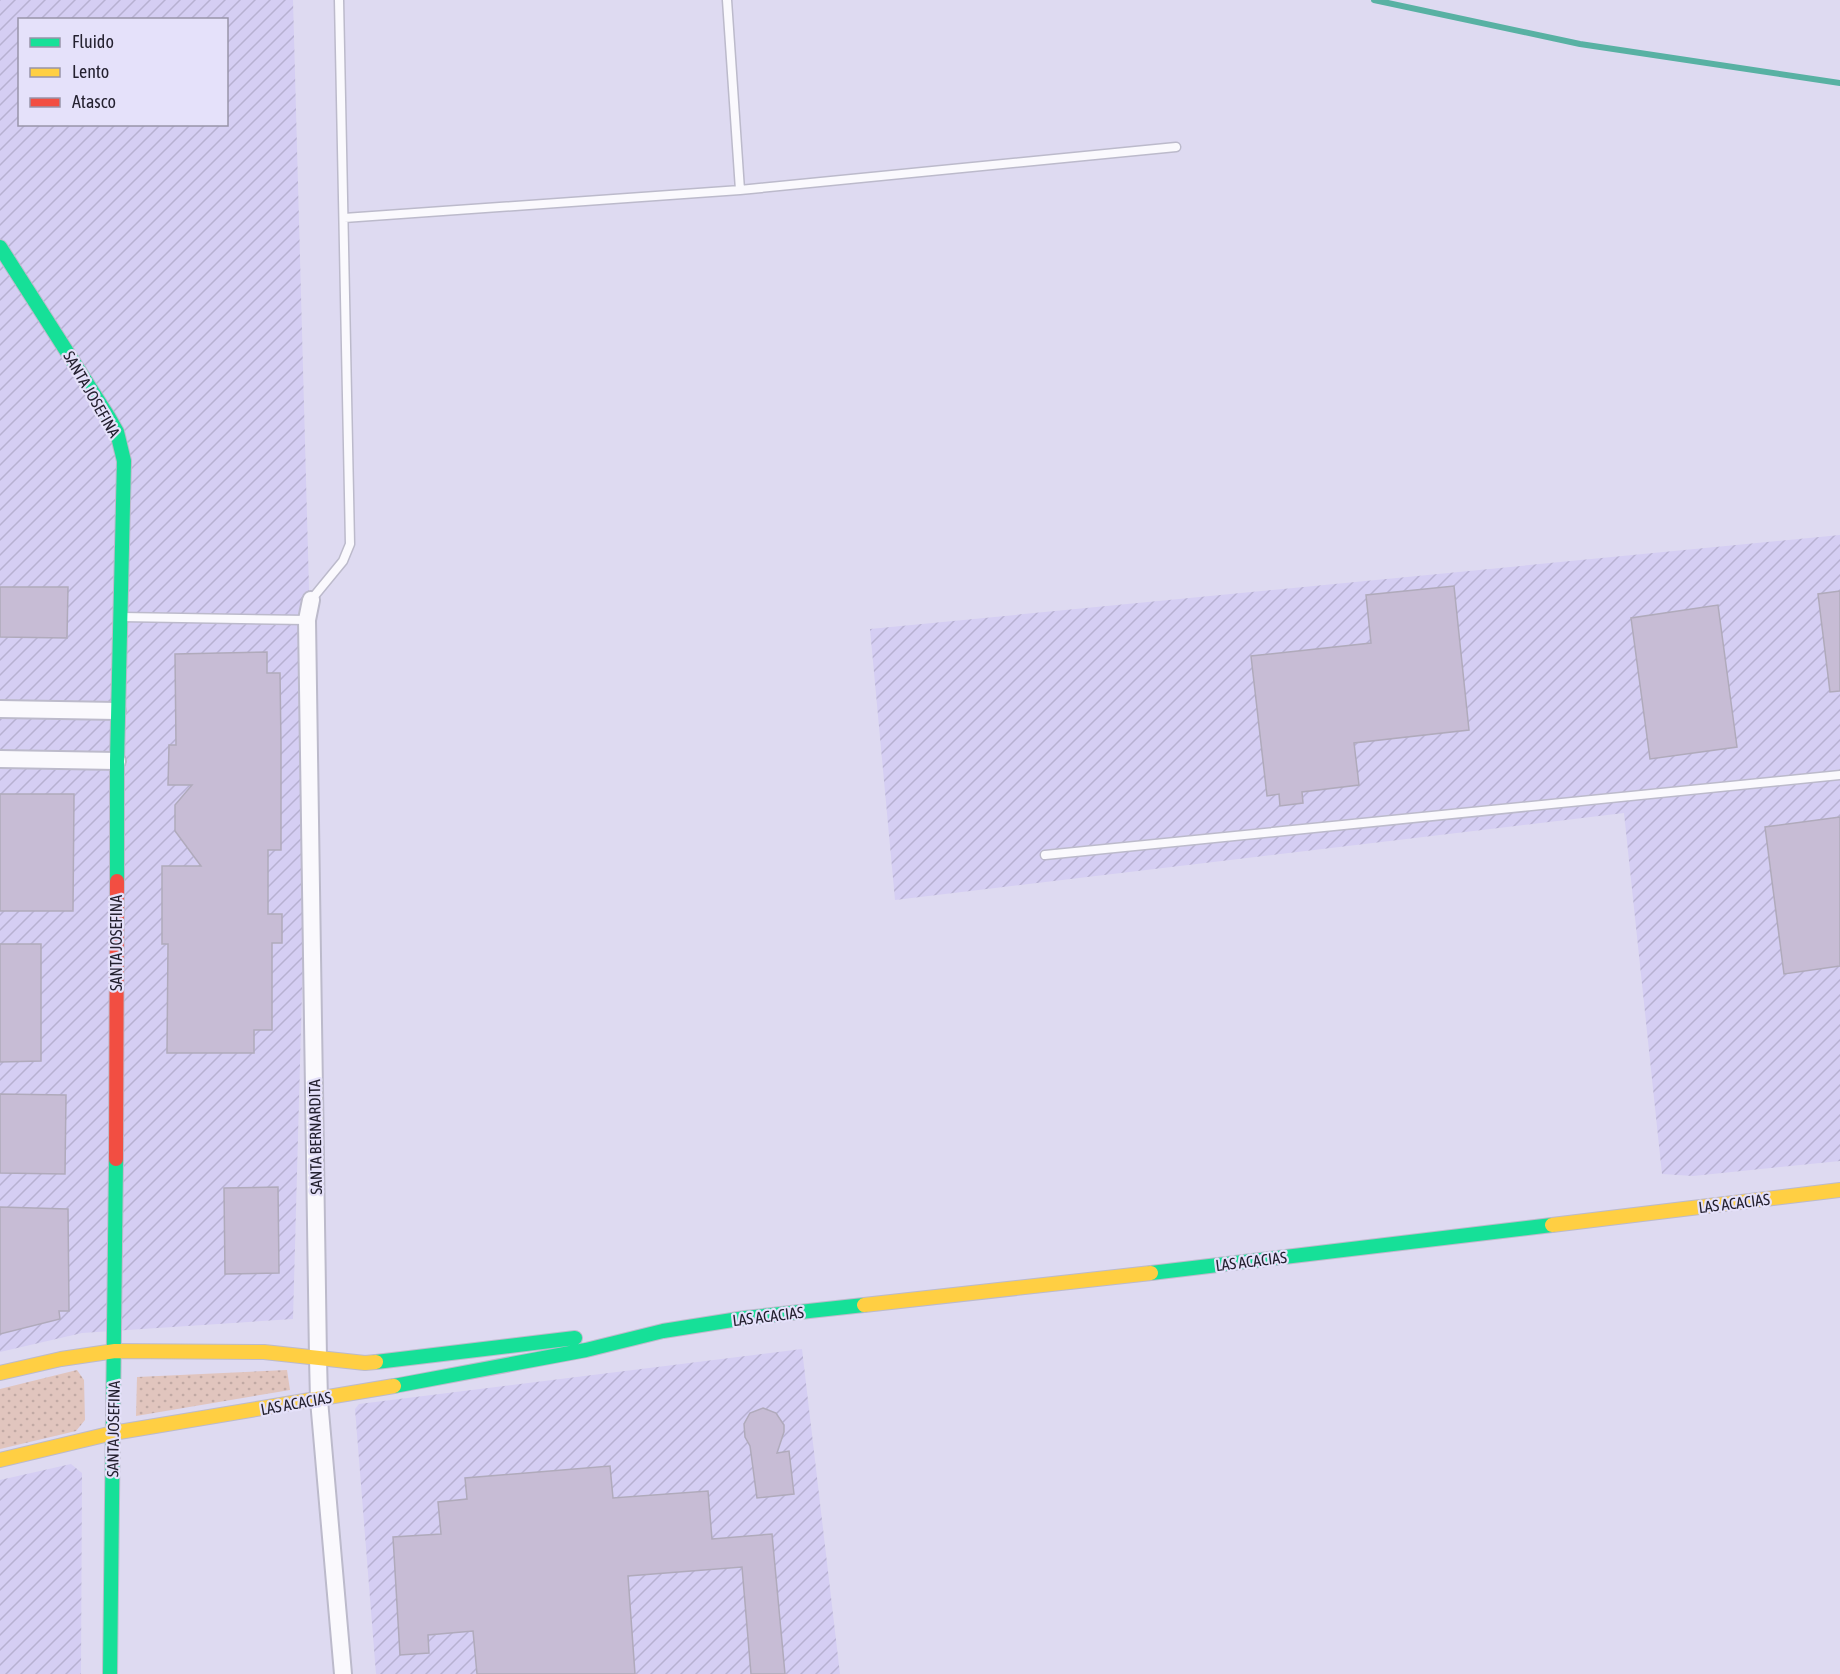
<svg xmlns="http://www.w3.org/2000/svg" width="1840" height="1674" font-family="'Asap Condensed',sans-serif">
	<defs>
		<pattern id="industrial-furrows" width="10" height="10" patternUnits="userSpaceOnUse" patternTransform="scale(1.5)"><rect width="10" height="10" fill="#d5cef3"/><path d="M-1 1l2-2M0 10L10 0M9 11l2-2" fill="none" stroke="#b7b1d1"/></pattern>
		<pattern id="grass-dots" width="8" height="8" patternUnits="userSpaceOnUse" patternTransform="scale(1.5)"><rect width="8" height="8" fill="#e1c5be"/><path d="M2 2h.1M6 6h.1" fill="none" stroke="#c1a9a4" stroke-width="1.8" stroke-linecap="round"/></pattern>
	</defs>
	<rect width="100%" height="100%" fill="#dedaf1"/>
	<path fill="url(#industrial-furrows)" fill-rule="evenodd" d="M0,0H293L311,663L293,1319L82,1333L0,1352ZM20,20H226V124H20Z
		M1840,535V1161L1693,1176L1662,1174L1624,813L895,900L870,629Z
		M802,1349L840,1674H376L355,1409L359,1404Z
		M71,1464L82,1473L81,1674H0V1480Z"/>
	<path fill="url(#grass-dots)" d="M77,1370L84,1380L85,1420L76,1431L0,1449V1389Z
		M287,1370L290,1390L136,1416L137,1377Z"/>
	<g fill="none" stroke-linecap="round" stroke-linejoin="round">
		<path stroke="#58b1a3" stroke-width="6" d="M1374,0L1580,44L1840,83"/>
	</g>
	<path fill="#c7bcd5" stroke="#b0aabb" stroke-width="1.5" d="M1454,586L1469,730L1354,743L1359,785L1302,792L1303,803L1280,806L1279,794L1267,796L1251,656L1371,643L1366,595Z
		M0,587H68L67,638L0,637Z
		M1840,591V691L1830,692L1818,594Z
		M1718,605L1737,747L1650,759L1631,618Z
		M267,652V673H280L281,745V850H268V914H282V943H272V1030H254V1053H167L168,944H162V866H201L175,831V805L192,785H168L169,745H176L175,654Z
		M0,794H74L73,911H0Z
		M1840,817V966L1784,974L1765,827Z
		M0,944H41V1061L0,1062Z
		M0,1094L66,1095L65,1174L0,1173Z
		M278,1187L279,1273L225,1274L224,1188Z
		M0,1207L68,1209L69,1311H59L60,1319L0,1334Z
		M763,1408L776,1413L784,1425V1432L777,1453L789,1451L794,1494L757,1498L750,1446L745,1437L744,1424L750,1413Z
		M610,1466L613,1498L708,1491L712,1539L772,1534L785,1674H751L742,1567L628,1576L635,1674H477L473,1631L428,1635L429,1653L400,1655L393,1537L441,1534L438,1502L467,1499L465,1478Z"/>
	<g fill="none" stroke-linecap="round" stroke-linejoin="round">
		<g stroke="#bcbacb" stroke-width="11">
			<path id="lane" d="M727,0L740,190
				M344,218L740,190L1176,147
				M311,600L343,561L350,544L339,0
				M122,617L307,620
				M1045,855L1840,775"/>
		</g>
		<g stroke="#bcbacb" stroke-width="20">
			<path id="street" d="M311,600L307,620L318,1358L319,1400L343,1674
				M0,709L117,711
				M0,759L117,761"/>
		</g>
		<g stroke="#bcbacb" stroke-width="16">
			<path id="fast" d="M0,247L108,416L117,432L124,461L117,761V881
				M1151,1273L1552,1225
				M376,1362L575,1338
				M394,1386L586,1350L663,1331L745,1318L864,1305
				M110,1674L116,1159"/>
		</g>
		<g stroke="#bcbacb" stroke-width="16">
			<path id="slow" d="M1552,1225L1840,1190
				M864,1305L1151,1273
				M0,1373L61,1359L115,1351L264,1352L365,1363L376,1362
				M0,1460L113,1433L394,1386"/>
		</g>
		<g stroke="#bcbacb" stroke-width="16">
			<path id="jam" d="M116,1159L117,881"/>
		</g>
		<use href="#lane" stroke="#faf9fd" stroke-width="8"/>
		<use href="#street" stroke="#faf9fd" stroke-width="16"/>
		<use href="#fast" stroke="#16e098" stroke-width="14"/>
		<use href="#slow" stroke="#ffcf43" stroke-width="14"/>
		<use href="#jam" stroke="#f24e42" stroke-width="14"/>
	</g>
	<g text-anchor="middle" dominant-baseline="central" stroke-width="4.5" stroke-linejoin="round" paint-order="stroke">
		<g font-size="16" fill="#242130" stroke="#e5e1fa">
			<text transform="translate(92 394) rotate(60)">SANTA JOSEFINA</text>
			<text transform="translate(116 943) rotate(-90)">SANTA JOSEFINA</text>
			<text transform="translate(315 1137) rotate(-91)">SANTA BERNARDITA</text>
			<text transform="translate(1734 1203) rotate(-7)">LAS ACACIAS</text>
			<text transform="translate(1251 1261) rotate(-7)">LAS ACACIAS</text>
			<text transform="translate(768 1316) rotate(-7)">LAS ACACIAS</text>
			<text transform="translate(296 1403) rotate(-10)">LAS ACACIAS</text>
			<text transform="translate(113 1429) rotate(-89)">SANTA JOSEFINA</text>
		</g>
	</g>
	<rect x="18" y="18" width="210" height="108" fill="#e5e1fa" stroke="#9894a9" stroke-width="1.5"/>
	<rect x="30" y="38" width="30" height="9" fill="#16e098" stroke="#9894a9" stroke-width="1.5"/>
	<text x="72" y="48" font-size="18" fill="#242130">Fluido</text>
	<rect x="30" y="68" width="30" height="9" fill="#ffcf43" stroke="#9894a9" stroke-width="1.5"/>
	<text x="72" y="78" font-size="18" fill="#242130">Lento</text>
	<rect x="30" y="98" width="30" height="9" fill="#f24e42" stroke="#9894a9" stroke-width="1.5"/>
	<text x="72" y="108" font-size="18" fill="#242130">Atasco</text>
</svg>
